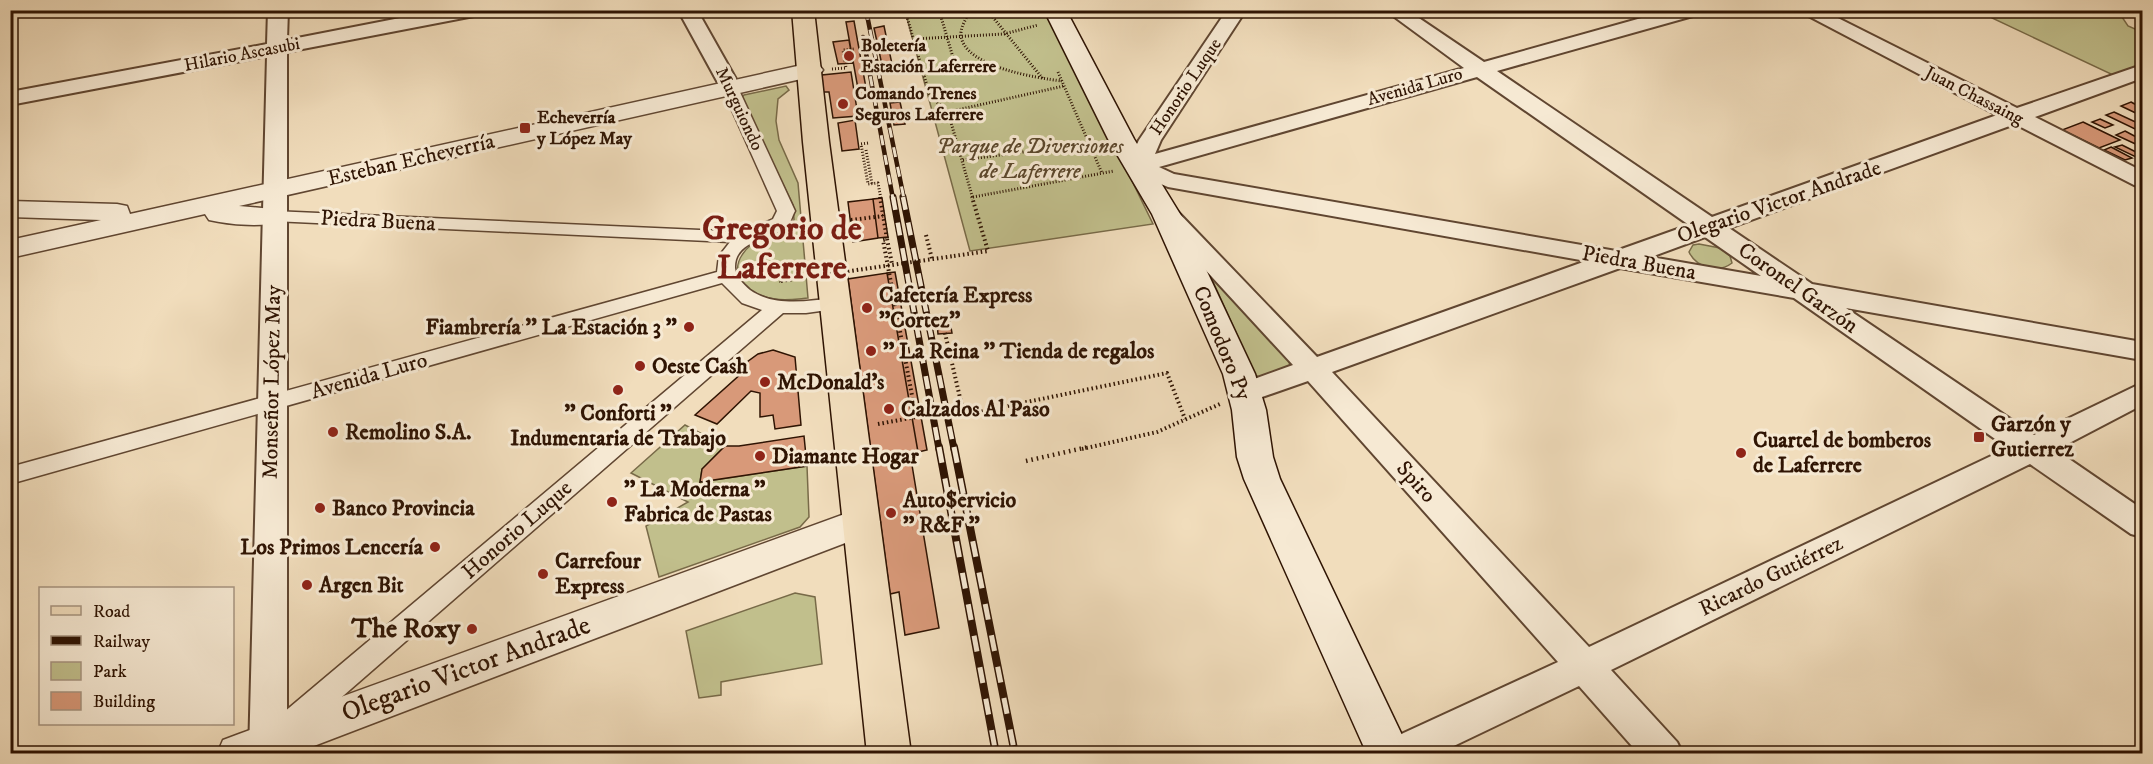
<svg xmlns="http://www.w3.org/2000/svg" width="2153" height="764" font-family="'IM FELL DW Pica',serif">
	<rect width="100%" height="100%" fill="#f1ddbc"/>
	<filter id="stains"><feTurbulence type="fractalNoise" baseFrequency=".00333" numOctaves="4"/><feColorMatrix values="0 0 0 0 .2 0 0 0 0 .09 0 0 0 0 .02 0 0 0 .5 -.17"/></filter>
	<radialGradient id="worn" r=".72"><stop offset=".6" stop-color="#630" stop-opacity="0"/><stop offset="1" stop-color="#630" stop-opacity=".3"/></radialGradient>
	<path fill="#c1bf8c" stroke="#786a48" stroke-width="1.5" d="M905,11H1049L1153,224L970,251Z
		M1989,11H2118L2128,26L2142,32V64L2113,75L1992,18Z
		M786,86L789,90L778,99L776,121L779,140L798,183L808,298C797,299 786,301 775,299C742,294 722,269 753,243C766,233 783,232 794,220L793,205L741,98L744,95Z
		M1699,244L1720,248L1730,256L1732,263C1718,274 1696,267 1689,252L1693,245Z
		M1211,277L1289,361L1290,367L1263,379L1255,375Z
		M685,425L725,446L702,469L700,482L807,466L809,517L800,527L659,577L646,526L688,502L631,473Z
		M795,593L815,597L822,664L721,682V695L699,698L686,631Z"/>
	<path fill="#d89979" stroke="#2f1403" stroke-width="1.5" d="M854,21L868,99L860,100L846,22Z
		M884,26L892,64L882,65L874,28Z
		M849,40L853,63L838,64L833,42Z
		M851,72L858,116L833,118L829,92H823L822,75Z
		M900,102L905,124L894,125L890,103Z
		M2131,102L2142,108V116L2121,106Z
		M2114,112L2142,125V126L2135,129L2106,115Z
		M2100,119L2113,125L2105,128L2092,122Z
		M855,120L859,149L842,151L838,123Z
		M2083,122L2120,140L2099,148L2062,130Z
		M2125,131L2142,140V147L2116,135Z
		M2122,145L2142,155V156L2138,158L2115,147Z
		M2111,147L2132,158L2125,160L2104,150Z
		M882,198L888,237L878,238L873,199Z
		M873,199L878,238L853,242L848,202Z
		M895,272L927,450L918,452L887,273Z
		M887,273L918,452L872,460L848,279Z
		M950,322L952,333L938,334L937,323Z
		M773,350L795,357L801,425L775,429L773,415L760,417V393L751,391L717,424L695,415L743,372L747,362L758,354Z
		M804,436L807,466L700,482L702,469L725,446H739Z
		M910,453L939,628L905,635L899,592L890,594L872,460Z"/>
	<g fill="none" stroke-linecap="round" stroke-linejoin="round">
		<g stroke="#604631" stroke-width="3">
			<path id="pedestrian" d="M730,83L738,88L795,211C792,216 791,223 786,227C770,240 734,240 735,268C736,277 743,284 750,290C774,307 807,301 835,298L842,300L845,304L842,308L806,313H783L297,736L287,739L277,736L273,727L277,718L762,310L742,303L722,283L10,484V467L717,272L719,256L730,242L273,221L264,216L273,211L745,232L773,219L777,211L722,88Z"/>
		</g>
		<g stroke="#604631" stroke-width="4">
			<path id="minor" d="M268,10H288L287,40L441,10H483L474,16L287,52V754H249L267,56L10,105V92L267,44Z
				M678,10H697L741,88L737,92H723Z
				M1227,10H1246L1161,140L1155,154L1464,68L1385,10H1407L1484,62L1670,10H1702L1700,14L1497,71L1712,217L1997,115L1797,10H1822L2017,108L2142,65V78L2035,117L2142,171V187L2134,185L2015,124L1729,228L1812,284L2142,342V360L1846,308L2034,435L2142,383V405L2056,450L2142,509V537L2131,534L2030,464L1611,670L1677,742L1683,754H1639L1579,686L1437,754H1378L1384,742L1558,662L1308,381L1245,403L1235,400L1231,393L1235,386L1293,365L1155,215L1158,210L1167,208L1176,210L1317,357L1586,261L1168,187L1130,171L1126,166L1139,140ZM1477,77L1689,225L1616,251L1174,174L1159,167ZM1705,237L1761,276L1651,257ZM1620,268L1794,298L2008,448L1589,647L1332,372Z"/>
		</g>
		<g stroke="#604631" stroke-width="3">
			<path id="tertiary" d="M811,63L819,65L823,70L819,75L239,206L283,210L287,216L283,222C261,227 231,225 209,220L205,214L10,258V240L101,220L10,217V201L117,204L127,206L130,214Z
				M861,508L874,512L880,522L874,532L293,754H217L223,740L239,734Z"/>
		</g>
		<g stroke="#2f1403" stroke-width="3">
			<path id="secondary" d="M1044,10H1066L1134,139L1180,214L1255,374L1266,410L1273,457L1280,479L1411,754H1367L1244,479L1237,457L1232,410L1223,374L1152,214L1108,139Z"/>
		</g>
		<g stroke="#2f1403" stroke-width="3">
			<path id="primary" d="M792,10H814L829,142L911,754H867L803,142Z"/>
		</g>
		<path stroke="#2f1403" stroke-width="3" stroke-dasharray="1 2" stroke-linecap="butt" d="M905,10L930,96L948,112L973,199
			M939,10L957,71
			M971,10C967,17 960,27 961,36C965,67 1037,78 1062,81
			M987,10L1043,79
			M914,39L1004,34L1038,25
			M832,69L846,68L843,50L855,49
			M1058,72L1102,173
			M924,74L998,67
			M948,112L1064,86
			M868,143L861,144L868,184L878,183L881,199
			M866,150L872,184
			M963,160L1090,143
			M973,197L1114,171"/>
		<path stroke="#2f1403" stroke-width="4" stroke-dasharray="1.5 3" stroke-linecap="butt" d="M880,197L887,239L883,240L916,417L964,415L1167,373L1185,419
			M851,220L883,216
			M926,235L932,259
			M887,239L892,264
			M954,256L988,251L972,197
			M748,270L761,268L781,281
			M945,333L964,415
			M878,424L916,417
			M1082,449L1157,432L1220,404"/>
		<path stroke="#2f1403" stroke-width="4.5" stroke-dasharray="1.5 4" stroke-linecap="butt" d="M1026,461L1088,447"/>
		<use href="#pedestrian" fill="#f6e9d3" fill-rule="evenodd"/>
		<use href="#minor" fill="#f6e9d3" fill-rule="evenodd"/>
		<use href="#tertiary" fill="#f6e9d3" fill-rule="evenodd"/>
		<use href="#secondary" fill="#f6e9d3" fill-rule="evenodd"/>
		<use href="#primary" fill="#f1ddbc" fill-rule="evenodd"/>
		<g stroke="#2f1403" stroke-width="4.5">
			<path id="rail-far2" d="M866,10L904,199
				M863,37L893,199"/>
		</g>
		<g stroke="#2f1403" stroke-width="7">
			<path id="rail-far1" d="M893,197L939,449
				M903,197L954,449"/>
		</g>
		<g stroke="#2f1403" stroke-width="8">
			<path id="rail" d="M939,447L996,754
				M954,447L1015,754"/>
		</g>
		<use href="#rail-far2" stroke="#f6e9d3" stroke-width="3" stroke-dasharray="10" stroke-linecap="butt"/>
		<use href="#rail-far1" stroke="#f6e9d3" stroke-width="4.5" stroke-dasharray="13" stroke-linecap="butt"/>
		<use href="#rail" stroke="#f6e9d3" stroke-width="5" stroke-dasharray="16" stroke-linecap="butt"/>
		<path stroke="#2f1403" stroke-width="4" stroke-dasharray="1.5 3" stroke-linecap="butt" d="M781,281L954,256"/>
	</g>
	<g fill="#8f2418" stroke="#f6e9d3" stroke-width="2">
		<circle cx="849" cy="56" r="6"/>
		<circle cx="843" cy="104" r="6"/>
		<rect x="519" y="122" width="12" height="12" rx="3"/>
		<circle cx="867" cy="308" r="6"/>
		<circle cx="689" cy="327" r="6"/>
		<circle cx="871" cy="351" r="6"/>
		<circle cx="640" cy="366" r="6"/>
		<circle cx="765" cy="382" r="6"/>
		<circle cx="618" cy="390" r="6"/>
		<circle cx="889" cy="409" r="6"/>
		<circle cx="333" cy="432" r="6"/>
		<rect x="1973" y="431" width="12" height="12" rx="3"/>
		<circle cx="1741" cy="453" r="6"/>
		<circle cx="760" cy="456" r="6"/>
		<circle cx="612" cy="502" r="6"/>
		<circle cx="320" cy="508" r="6"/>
		<circle cx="891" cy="513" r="6"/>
		<circle cx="435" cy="547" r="6"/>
		<circle cx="543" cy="574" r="6"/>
		<circle cx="307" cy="585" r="6"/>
		<circle cx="472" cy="629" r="6"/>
	</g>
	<g text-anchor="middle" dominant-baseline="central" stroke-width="6" stroke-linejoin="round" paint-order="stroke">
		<g font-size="18" font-weight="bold" fill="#2f1403" stroke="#f6e9d3" text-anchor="start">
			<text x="861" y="46">Boletería<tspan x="861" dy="21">Estación Laferrere</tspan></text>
			<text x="855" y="94">Comando Trenes<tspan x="855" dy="21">Seguros Laferrere</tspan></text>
			<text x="537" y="118">Echeverría<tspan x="537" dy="21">y López May</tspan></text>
		</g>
		<g font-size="18" fill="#2f1403" stroke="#f6e9d3">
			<text transform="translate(242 55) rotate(-11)">Hilario Ascasubi</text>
			<text transform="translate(1186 87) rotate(-56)">Honorio Luque</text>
			<text transform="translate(1415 87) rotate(-16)">Avenida Luro</text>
			<text transform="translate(1974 96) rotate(27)">Juan Chassaing</text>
			<text transform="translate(739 109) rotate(65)">Murguiondo</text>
		</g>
		<g font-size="22" font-style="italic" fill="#5b472c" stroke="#f6e9d3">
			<text x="1030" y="146">Parque de Diversiones<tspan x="1030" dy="25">de Laferrere</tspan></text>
		</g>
		<g font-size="22" fill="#2f1403" stroke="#f6e9d3">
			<text transform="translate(411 160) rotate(-13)">Esteban Echeverría</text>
			<text transform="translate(1779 202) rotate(-19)">Olegario Victor Andrade</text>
			<text transform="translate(378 221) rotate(3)">Piedra Buena</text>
			<text transform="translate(1639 263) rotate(10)">Piedra Buena</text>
			<text transform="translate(1798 288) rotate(35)">Coronel Garzón</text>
			<text transform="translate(1222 343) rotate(68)">Comodoro Py</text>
			<text transform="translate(369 376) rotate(-16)">Avenida Luro</text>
			<text transform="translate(272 382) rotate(-89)">Monseñor López May</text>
			<text transform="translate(1416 482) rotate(48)">Spiro</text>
			<text transform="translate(517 530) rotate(-41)">Honorio Luque</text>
			<text transform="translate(1771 576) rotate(-26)">Ricardo Gutiérrez</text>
		</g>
		<g font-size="22" font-weight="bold" fill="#2f1403" stroke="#f6e9d3" text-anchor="start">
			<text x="879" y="295">Cafetería Express<tspan x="879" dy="25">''Cortez''</tspan></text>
			<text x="677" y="327" text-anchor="end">Fiambrería '' La Estación 3 ''</text>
			<text x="883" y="351">'' La Reina '' Tienda de regalos</text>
			<text x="652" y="366">Oeste Cash</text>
			<text x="777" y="382">McDonald's</text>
			<text x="901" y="409">Calzados Al Paso</text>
			<text x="618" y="413" text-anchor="middle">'' Conforti ''<tspan x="618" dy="25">Indumentaria de Trabajo</tspan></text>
			<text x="1991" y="424">Garzón y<tspan x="1991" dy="25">Gutierrez</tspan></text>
			<text x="345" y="432">Remolino S.A.</text>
			<text x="1753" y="440">Cuartel de bomberos<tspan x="1753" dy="25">de Laferrere</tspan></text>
			<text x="772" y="456">Diamante Hogar</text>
			<text x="624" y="489">'' La Moderna ''<tspan x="624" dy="25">Fabrica de Pastas</tspan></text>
			<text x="903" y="500">Auto$ervicio<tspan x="903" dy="25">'' R&amp;F ''</tspan></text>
			<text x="332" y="508">Banco Provincia</text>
			<text x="423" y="547" text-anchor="end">Los Primos Lencería</text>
			<text x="555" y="561">Carrefour<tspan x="555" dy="25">Express</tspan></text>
			<text x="319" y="585">Argen Bit</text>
		</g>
		<g font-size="27" font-weight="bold" fill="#2f1403" stroke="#f6e9d3" text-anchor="end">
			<text x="460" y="629">The Roxy</text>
		</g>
		<g font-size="27" fill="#2f1403" stroke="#f6e9d3">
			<text transform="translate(466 669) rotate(-20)">Olegario Victor Andrade</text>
		</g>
		<g font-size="34" font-weight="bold" fill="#7a1f14" stroke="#f6e9d3">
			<text x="782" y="229">Gregorio de<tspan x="782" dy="39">Laferrere</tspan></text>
		</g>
	</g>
	<rect width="2153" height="764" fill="none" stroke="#f1ddbc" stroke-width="36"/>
	<rect x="12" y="12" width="2129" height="740" fill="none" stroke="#2f1403" stroke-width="3"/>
	<rect x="18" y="18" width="2117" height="728" fill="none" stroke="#2f1403" stroke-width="1.5"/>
	<rect x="39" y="587" width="195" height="138" fill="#f6e9d3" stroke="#a69480" stroke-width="1.5"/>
	<rect x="51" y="606" width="30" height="9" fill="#f1ddbc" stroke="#a69480" stroke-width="1.5"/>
	<text x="93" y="617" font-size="18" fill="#2f1403">Road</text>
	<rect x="51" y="636" width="30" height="9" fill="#2f1403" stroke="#a69480" stroke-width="1.5"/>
	<text x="93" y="647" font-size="18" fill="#2f1403">Railway</text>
	<rect x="51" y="662" width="30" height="18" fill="#c1bf8c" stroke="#a69480" stroke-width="1.5"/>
	<text x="93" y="677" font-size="18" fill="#2f1403">Park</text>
	<rect x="51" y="692" width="30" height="18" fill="#d89979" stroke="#a69480" stroke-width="1.5"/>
	<text x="93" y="707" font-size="18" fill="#2f1403">Building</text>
	<rect width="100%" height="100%" filter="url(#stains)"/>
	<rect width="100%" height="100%" fill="url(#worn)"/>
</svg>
